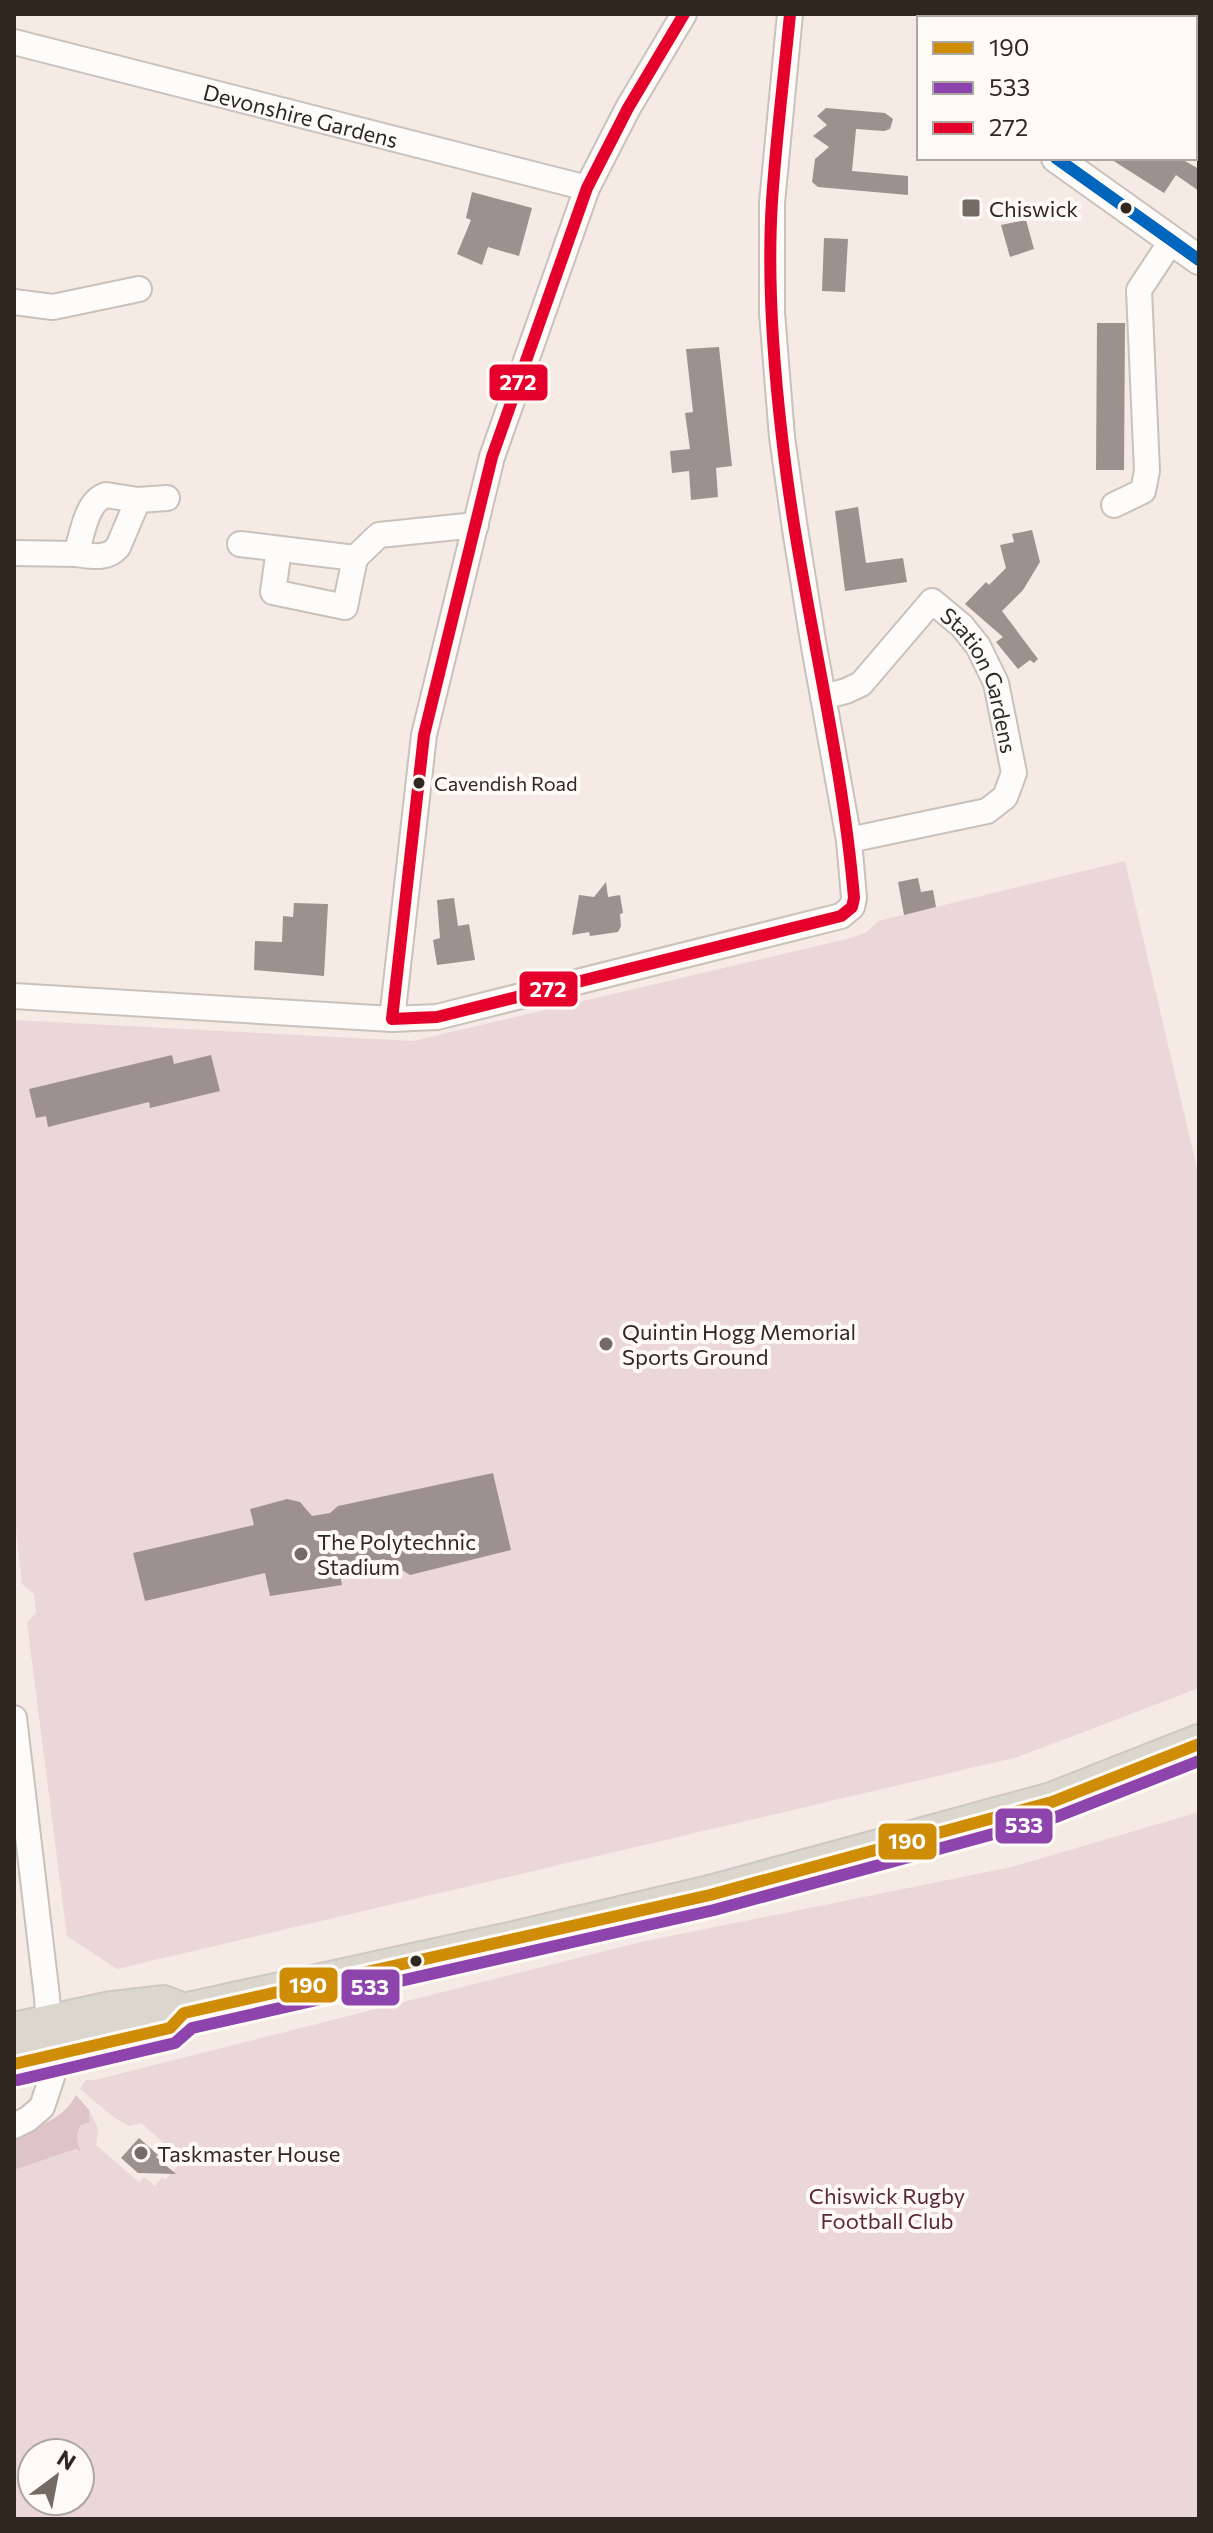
<svg xmlns="http://www.w3.org/2000/svg" width="1213" height="2533" viewBox="0 0 1213 2533" font-family="Commissioner,sans-serif">
<rect width="100%" height="100%" fill="#f5eae4"/>
<!-- green -->
<path fill="#ecd7d8" fill-rule="evenodd" d="M1125,861L1199,1177V1688L1018,1757L117,1969L67,1936L27,1623L36,1613L34,1594L22,1584L14,1512V1020L413,1041L851,938L867,932L878,921Z
M1199,1812V2519H14V2170L77,2149L80,2150C76,2140 76,2134 81,2125L90,2122L89,2110L98,2128L96,2145L139,2182L144,2177L155,2186L162,2177L165,2180L183,2160L141,2123L129,2126L112,2116L80,2089L86,2080H95L645,1941L1012,1867ZM32,2453H80V2501H32Z"/>
<!-- forest -->
<path fill="#dec4c7" d="M76,2095L89,2110L90,2122L81,2125C75,2135 77,2141 81,2152L76,2149L14,2170V2134C39,2126 63,2120 76,2095Z"/>
<!-- building -->
<path fill="#9d918e" d="M826,108L885,113L893,119L890,129L884,131L856,129L852,171L908,176V195L818,187L812,182L815,159L829,147L813,136L827,125L817,116Z
M1109,158H1186L1185,161L1199,169V191L1176,175L1164,193Z
M472,192L532,208L519,256L488,247L482,265L457,254L471,220L466,218Z
M1026,220L1034,249L1010,257L1001,225Z
M824,238L848,239L845,292L822,291Z
M1097,323H1125L1124,470H1096Z
M719,347L732,466L716,468L718,497L691,500L689,471L672,473L670,451L690,449L685,413L693,412L686,349Z
M858,507L866,563L903,558L907,582L845,591L835,511Z
M1032,530L1040,562L1023,590L1002,611L1038,659L1034,663L1030,660L1018,669L996,642L1003,637L965,604L986,582L989,585L1006,568L1000,545L1014,542L1012,534Z
M918,878L921,892L933,890L936,907L904,915L898,882Z
M606,882L608,897L620,895L623,913L620,914L621,926L618,932L590,936L589,932L572,935L579,895L594,897Z
M454,898L458,926L469,924L475,960L437,965L433,940L440,938L437,900Z
M294,903L328,904L324,976L254,970L255,941L282,942L283,916L293,917Z
M172,1055L174,1064L211,1055L220,1091L150,1108L149,1102L48,1127L46,1116L36,1118L29,1089Z
M493,1473L511,1550L410,1575L384,1559L339,1567L342,1585L270,1596L265,1573L145,1601L133,1553L254,1525L250,1509L287,1499L300,1502L312,1516L330,1513L338,1506Z
M139,2138L158,2155L156,2157L176,2174L138,2173L121,2158Z"/>
<g fill="none" stroke-linecap="round" stroke-linejoin="round">
<defs>
<g id="minor">
<path d="M1114,18L1117,14"/>
<path id="s1" d="M14,42L587,188"/>
<path d="M14,302L53,307L139,289"/>
<path d="M106,495L138,500L118,547C107,560 92,556 76,554C82,536 86,501 106,495Z"/>
<path d="M138,500L167,498"/>
<path d="M1114,505L1143,491L1147,471L1139,290L1172,240"/>
<path d="M240,544L355,558L379,535L476,525"/>
<path d="M279,549L273,592L345,607L355,558"/>
<path d="M14,553L76,554"/>
<path id="s2" d="M823,697L846,691L861,684L932,601L962,626L978,646L996,683L1014,773L1005,797L987,811L849,840"/>
<path d="M14,996L392,1019L437,1017L841,916L852,907L854,898L849,840L813,641L795,529L782,437L772,313V203L790,14"/>
<path d="M392,1019L424,735L492,457L587,188L628,108L684,14"/>
<path d="M14,1718L47,1997L52,2077L42,2107L28,2119L14,2126"/>
</g>
<path id="tertiary" d="M979,14L980,18
M1056,158L1199,260"/>
<path id="trunk" d="M14,2032L111,2011L163,2005L184,2013L514,1941L710,1895L1052,1802L1199,1744
M14,2064L170,2028L184,2013"/>
</defs>
<!-- minor casing -->
<use href="#minor" stroke="#cac1bb" stroke-width="28"/>
<!-- tertiary casing -->
<use href="#tertiary" stroke="#cac1bb" stroke-width="32"/>
<!-- trunk casing -->
<use href="#trunk" stroke="#cec8c5" stroke-width="42"/>
<!-- minor -->
<use href="#minor" stroke="#fefcfb" stroke-width="24"/>
<!-- tertiary -->
<use href="#tertiary" stroke="#fefcfb" stroke-width="28"/>
<!-- trunk -->
<use href="#trunk" stroke="#dbd6ce" stroke-width="38"/>
<defs>
<path id="bus-1" d="M14,2064L170,2028L184,2013L710,1895L1052,1802L1199,1744"/>
<path id="bus-2" d="M18,2080L175,2043L192,2028L714,1910L1056,1817L1199,1761"/>
<path id="bus-3" d="M684,14L628,108L587,188L492,457L424,735L392,1019L437,1017L841,916L852,907L854,898C841,743 799,592 782,437C773,360 767,279 772,201C776,139 784,76 790,14"/>
<path id="bus-4" d="M1056,158L1199,260"/>
</defs>
<!-- bus-1 casing -->
<use href="#bus-1" stroke="#fffaf6" stroke-width="18"/>
<!-- bus-2 casing -->
<use href="#bus-2" stroke="#fffaf6" stroke-width="18"/>
<!-- bus-3 casing -->
<use href="#bus-3" stroke="#fffaf6" stroke-width="18"/>
<!-- bus-4 casing -->
<use href="#bus-4" stroke="#fffaf6" stroke-width="18"/>
<!-- bus-1 -->
<use href="#bus-1" stroke="#cf8d07" stroke-width="12"/>
<!-- bus-2 -->
<use href="#bus-2" stroke="#8e44ad" stroke-width="12"/>
<!-- bus-3 -->
<use href="#bus-3" stroke="#e4002b" stroke-width="12"/>
<!-- bus-4 -->
<use href="#bus-4" stroke="#0065bd" stroke-width="12"/>
</g>
<!-- markers -->
<g fill="#756b65" stroke="#fffaf6" stroke-width="3">
<rect x="961" y="198" width="20" height="20" rx="4"/>
<circle cx="606" cy="1344" r="8"/>
<circle cx="301" cy="1554" r="8"/>
<circle cx="141" cy="2153" r="8"/>
</g>
<g fill="#302721" stroke="#fffaf6" stroke-width="3">
<circle cx="1126" cy="208" r="7"/>
<circle cx="419" cy="783" r="7"/>
<circle cx="416" cy="1961" r="7"/>
</g>
<g text-anchor="middle" dominant-baseline="central" stroke-width="8" stroke-linejoin="round" paint-order="stroke">
<!-- bus labels -->
<g font-size="20" fill="#302721" stroke="#fffaf6" text-anchor="start">
<text x="434" y="783">Cavendish Road</text>
</g>
<!-- street labels -->
<g font-size="22" fill="#302721" stroke="#fffaf6">
<text stroke="none"><textPath href="#s1" startOffset="296">Devonshire Gardens</textPath></text>
<text stroke="none"><textPath href="#s2" startOffset="246">Station Gardens</textPath></text>
</g>
<!-- poi labels -->
<g font-size="22" fill="#302721" stroke="#fffaf6" text-anchor="start">
<text x="989" y="208">Chiswick</text>
<text x="622" y="1331">Quintin Hogg Memorial<tspan x="622" dy="25">Sports Ground</tspan></text>
<text x="317" y="1541">The Polytechnic<tspan x="317" dy="25">Stadium</tspan></text>
<text x="157" y="2153">Taskmaster House</text>
</g>
<!-- park labels -->
<g font-size="22" fill="#5a2839" stroke="#fffaf6">
<text x="887" y="2195">Chiswick Rugby<tspan x="887" dy="25">Football Club</tspan></text>
</g>
</g>
<g stroke="#fffaf6" stroke-width="3">
<rect x="488" y="363" width="61" height="39" rx="8" fill="#e4002b"/>
<rect x="518" y="970" width="61" height="38" rx="8" fill="#e4002b"/>
<rect x="994" y="1807" width="60" height="38" rx="8" fill="#8e44ad"/>
<rect x="877" y="1822" width="61" height="39" rx="8" fill="#cf8d07"/>
<rect x="278" y="1966" width="61" height="38" rx="8" fill="#cf8d07"/>
<rect x="340" y="1968" width="61" height="39" rx="8" fill="#8e44ad"/>
</g>
<g font-size="22" text-anchor="middle" font-weight="bold" fill="#fff">
<text x="518" y="390">272</text>
<text x="548" y="997">272</text>
<text x="1024" y="1833">533</text>
<text x="907" y="1849">190</text>
<text x="308" y="1993">190</text>
<text x="370" y="1995">533</text>
</g>
<!-- border -->
<rect width="1213" height="2533" fill="none" stroke="#302721" stroke-width="32"/>
<!-- legend -->
<rect x="917" y="16" width="280" height="144" fill="#fffaf6" stroke="#aca6a1" stroke-width="2"/>
<rect x="933" y="42" width="40" height="12" fill="#cf8d07" stroke="#aca6a1" stroke-width="2"/>
<text x="989" y="56" font-size="24" fill="#302721">190</text>
<rect x="933" y="82" width="40" height="12" fill="#8e44ad" stroke="#aca6a1" stroke-width="2"/>
<text x="989" y="96" font-size="24" fill="#302721">533</text>
<rect x="933" y="122" width="40" height="12" fill="#e4002b" stroke="#aca6a1" stroke-width="2"/>
<text x="989" y="136" font-size="24" fill="#302721">272</text>
<!-- north arrow -->
<g transform="translate(56 2477) rotate(32)"><circle r="38" fill="#fffaf6" stroke="#aca6a1" stroke-width="2"/>
<path d="M0-6L14 30L0 20L-14 30Z" fill="#756b65"/>
<text y="-12" font-size="22" font-weight="bold" text-anchor="middle" fill="#302721">N</text>
</g>
</svg>
